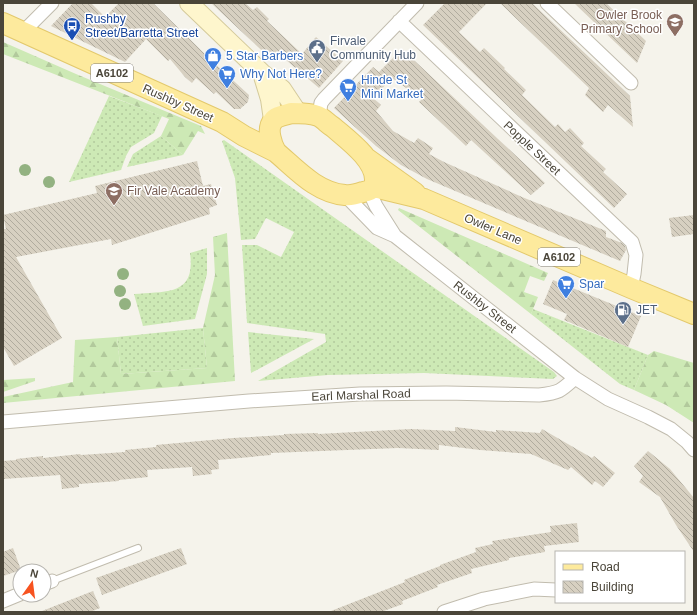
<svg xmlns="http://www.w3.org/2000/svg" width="697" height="615" viewBox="0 0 697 615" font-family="Arial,sans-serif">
<defs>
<pattern id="grass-dots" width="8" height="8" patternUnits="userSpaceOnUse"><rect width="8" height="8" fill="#cde9b5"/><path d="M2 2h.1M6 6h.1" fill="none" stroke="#b2c99c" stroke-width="1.8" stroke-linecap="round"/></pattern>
<pattern id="forest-firs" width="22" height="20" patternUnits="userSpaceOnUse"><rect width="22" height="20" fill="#cde9b5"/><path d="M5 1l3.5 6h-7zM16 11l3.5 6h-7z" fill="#b2c99c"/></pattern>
<pattern id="building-back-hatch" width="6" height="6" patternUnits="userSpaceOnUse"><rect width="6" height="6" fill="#d7d0c1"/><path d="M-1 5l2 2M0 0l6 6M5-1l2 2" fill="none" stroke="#b0ab9e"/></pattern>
</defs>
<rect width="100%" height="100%" fill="#f5f3eb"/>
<!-- grass -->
<path fill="url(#grass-dots)" d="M109,96L162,116L154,133L131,147L126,156L121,170L69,182Z
M161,136L183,155L127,167L133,154Z
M224,140L554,372L557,376L553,379L424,373L328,375L258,381L326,342L325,334L247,323L242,245H257L281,257L294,232L266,218L255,239L241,240L235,178L222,141Z
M207,248V274L195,319L143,326L134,294C166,291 196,296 190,253Z
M533,309L648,355L634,390L620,384L531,314Z
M203,328L207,368L121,374L117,337Z
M248,332L314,339L251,373Z"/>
<!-- forest -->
<path fill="url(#forest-firs)" d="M3,42L76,74L201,126L205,134L198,131L183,155L161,136L169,119L3,54Z
M399,208L548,273L544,281L530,276L524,292L538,297L531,314L398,210Z
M227,233L235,381L3,403V397L73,382L75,340L117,337L121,374L207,368L203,328L215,275L213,237Z
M654,351L694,363V423L666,405L634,390L648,355Z
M35,378V381L3,392V380Z"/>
<!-- building -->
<path fill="url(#building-back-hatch)" d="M73,3H91L105,17L119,3H153L212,61L249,95L248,102L240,109H234L216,92L214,94L196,78L192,83L185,77L170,59L168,61L146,39L125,62L51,26Z
M211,3H245L253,10L257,7L269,19L267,21L302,54L316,37L343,61L319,88L279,54L273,61Z
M445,3H487L459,32L480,52L484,48L505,68L504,69L526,90L522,95L555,127L558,124L565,132L570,128L584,143L581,146L606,169L603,172L627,194L614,208L423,25Z
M500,3H532L630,96L633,127L608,105L603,112L585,95L589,88Z
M574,3H606L646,41L637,63Z
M402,49L545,183L531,195L471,140L466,146L419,102L422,99L392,78L373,98L381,105L376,111L393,131L414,143L418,138L433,148L429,154L444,162L522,197L606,231V237L622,243L625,246L626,250L620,261L427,179L401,165L376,146L334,108L373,67L379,72Z
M197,161L203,186L211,184L217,205L209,208L210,214L112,245L111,239L16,257L62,338L14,366L3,347V229H6L3,215L97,193L95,186Z
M694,215V234L672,237L669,218Z
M553,280L641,316L628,347L564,320L567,314L543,304Z
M455,427L496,432V430L540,433L542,429L592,458L594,456L615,473L603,487L595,481L592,485L571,467L568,470L531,454L480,450L439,445V450L398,448L271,453V455L218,460L219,469L211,470L212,474L193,476L192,467L147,470L148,477L119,480V481L79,484V487L62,489L60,475L3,479V461L16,460V459L43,456V458L80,454L81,455L125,452V450L156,447V445L233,438L284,435V434L318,433V434L411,429L455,431Z
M648,451L670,469L694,498V552L676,525L660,497L639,482L643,476L634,466Z
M577,523L579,542L544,546L545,552L509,558V560L471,569L472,573L437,585L438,587L402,601L403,604L381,612H331V611L405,582L404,580L440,566V565L476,552L475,548L493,544L492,541L551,532L550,526Z
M13,548L21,570L3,576V552Z
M181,548L187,564L102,595L96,578Z
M93,591L100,608L90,612H42V611Z"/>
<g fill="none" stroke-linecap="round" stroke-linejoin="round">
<defs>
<path id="lane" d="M52,581L138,548"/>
<path id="street" d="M547,3L631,83
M399,21L632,242L636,255L634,274L631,288
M23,32L52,3
M319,116L321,103L324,99L417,3
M369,191L376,206L395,236
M346,196L377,228L395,236L575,378L608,399L648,417L671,429L687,442L694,450
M3,422L249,401L360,394L446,393L539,395C559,393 561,391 575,378
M44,584L52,581
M3,601L20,594
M444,612L484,599L534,589L556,590"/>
<path id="secondary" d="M189,3L262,73L282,89L298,113
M262,73L270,99L273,120"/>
<path id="primary" d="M3,23L222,122L244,136L276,152
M291,113C300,113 310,113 318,116C323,118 328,124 333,127C348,140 376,160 375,181C375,189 369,191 363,192C357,194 351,196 345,195C317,193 296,169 276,152C272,145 266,129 273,121C276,116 286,115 291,113Z
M366,158L415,193
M374,187L424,199L631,288L694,314"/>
</defs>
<!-- lane casing -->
<use href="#lane" stroke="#c1bcae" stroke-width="8"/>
<!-- street casing -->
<use href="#street" stroke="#c1bcae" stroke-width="15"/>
<!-- secondary casing -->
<use href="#secondary" stroke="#d4ca9b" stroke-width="20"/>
<!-- primary casing -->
<use href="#primary" stroke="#e3c96c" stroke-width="22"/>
<!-- lane -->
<use href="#lane" stroke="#fff" stroke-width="6"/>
<!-- street -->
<use href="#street" stroke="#fff" stroke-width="13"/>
<!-- secondary -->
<use href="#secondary" stroke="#fef6cd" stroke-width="18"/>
<!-- primary -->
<use href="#primary" stroke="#fdea9d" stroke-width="20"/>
</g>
<!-- trees -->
<g fill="#93b281">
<circle cx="25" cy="170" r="6"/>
<circle cx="49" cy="182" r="6"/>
<circle cx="123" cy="274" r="6"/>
<circle cx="120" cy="291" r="6"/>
<circle cx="125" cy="304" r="6"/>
</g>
<!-- icons -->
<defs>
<symbol id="school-pin" viewBox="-11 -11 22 30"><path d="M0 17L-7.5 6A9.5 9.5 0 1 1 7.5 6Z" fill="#8d6e63" stroke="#fff"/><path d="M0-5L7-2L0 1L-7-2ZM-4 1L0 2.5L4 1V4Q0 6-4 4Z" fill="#fff"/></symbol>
<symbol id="bus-pin" viewBox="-11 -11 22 30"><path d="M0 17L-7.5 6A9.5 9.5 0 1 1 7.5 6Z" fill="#1a4fb4" stroke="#fff"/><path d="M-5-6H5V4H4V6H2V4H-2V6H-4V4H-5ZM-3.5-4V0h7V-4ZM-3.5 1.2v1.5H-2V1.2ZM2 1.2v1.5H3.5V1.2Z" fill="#fff"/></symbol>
<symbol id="civic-pin" viewBox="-11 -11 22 30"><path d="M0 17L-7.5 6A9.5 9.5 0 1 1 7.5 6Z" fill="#5c6f8a" stroke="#fff"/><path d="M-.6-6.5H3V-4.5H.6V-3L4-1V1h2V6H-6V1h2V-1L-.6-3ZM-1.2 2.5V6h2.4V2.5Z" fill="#fff"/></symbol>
<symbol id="shop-pin" viewBox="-11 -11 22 30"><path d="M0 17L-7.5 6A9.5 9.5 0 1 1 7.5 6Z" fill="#3f7fe0" stroke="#fff"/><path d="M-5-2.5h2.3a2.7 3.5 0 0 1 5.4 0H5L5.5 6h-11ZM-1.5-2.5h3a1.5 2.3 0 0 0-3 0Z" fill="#fff"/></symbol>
<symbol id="supermarket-pin" viewBox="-11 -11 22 30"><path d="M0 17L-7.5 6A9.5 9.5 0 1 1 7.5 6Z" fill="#3f7fe0" stroke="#fff"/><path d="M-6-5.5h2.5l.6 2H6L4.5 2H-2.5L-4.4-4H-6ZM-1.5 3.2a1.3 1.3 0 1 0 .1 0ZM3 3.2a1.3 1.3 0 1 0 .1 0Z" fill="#fff"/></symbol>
<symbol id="fuel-pin" viewBox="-11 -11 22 30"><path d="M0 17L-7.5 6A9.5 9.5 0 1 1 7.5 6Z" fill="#5c6f8a" stroke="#fff"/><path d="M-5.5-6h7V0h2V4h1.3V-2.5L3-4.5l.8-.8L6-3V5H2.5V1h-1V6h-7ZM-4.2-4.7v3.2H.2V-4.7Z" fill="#fff"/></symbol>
</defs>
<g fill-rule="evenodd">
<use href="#school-pin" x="665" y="12" width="20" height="27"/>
<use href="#bus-pin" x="62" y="16" width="20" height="27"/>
<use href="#civic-pin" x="307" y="38" width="20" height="27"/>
<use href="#shop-pin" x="203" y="46" width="20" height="27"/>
<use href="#supermarket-pin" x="217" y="64" width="20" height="27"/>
<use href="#supermarket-pin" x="338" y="77" width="20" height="27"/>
<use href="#school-pin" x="104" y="181" width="20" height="27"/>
<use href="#supermarket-pin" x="556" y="274" width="20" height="27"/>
<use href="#fuel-pin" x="613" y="300" width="20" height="27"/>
</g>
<g text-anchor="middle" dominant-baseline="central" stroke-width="3" stroke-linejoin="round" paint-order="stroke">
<!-- shield labels -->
<g fill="#fff" stroke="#807d74" stroke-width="1">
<rect x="91" y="64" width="42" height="18" rx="3"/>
<rect x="538" y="248" width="42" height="18" rx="3"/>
</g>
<g font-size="11" font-weight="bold" fill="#4a4539">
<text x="112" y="73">A6102</text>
<text x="559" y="257">A6102</text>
</g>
<!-- education labels -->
<g font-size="12" fill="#785e54" stroke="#fff" text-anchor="end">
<text x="662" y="15">Owler Brook<tspan x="662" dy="14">Primary School</tspan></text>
<text x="127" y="191" text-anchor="start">Fir Vale Academy</text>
</g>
<!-- transit labels -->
<g font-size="12" fill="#164399" stroke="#fff" text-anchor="start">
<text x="85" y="19">Rushby<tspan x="85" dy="14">Street/Barretta Street</tspan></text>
</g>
<!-- service labels -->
<g font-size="12" fill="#4e5e75" stroke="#fff" text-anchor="start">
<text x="330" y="41">Firvale<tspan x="330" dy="14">Community Hub</tspan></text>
<text x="636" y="310">JET</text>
</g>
<!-- shop labels -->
<g font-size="12" fill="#366cbe" stroke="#fff" text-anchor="start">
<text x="226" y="56">5 Star Barbers</text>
<text x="240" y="74">Why Not Here?</text>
<text x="361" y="80">Hinde St<tspan x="361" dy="14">Mini Market</tspan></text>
<text x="579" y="284">Spar</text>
</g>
<!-- street labels -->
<g font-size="12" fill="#4a4539" stroke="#fff">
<text transform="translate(178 103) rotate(24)">Rushby Street</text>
<text transform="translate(532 148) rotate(43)">Popple Street</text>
<text transform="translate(493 229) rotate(23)">Owler Lane</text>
<text transform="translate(485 307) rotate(38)">Rushby Street</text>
<text transform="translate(361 395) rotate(-2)">Earl Marshal Road</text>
</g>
</g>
<!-- border -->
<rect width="697" height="615" fill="none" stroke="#4a4539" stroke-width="8"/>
<!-- legend -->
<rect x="555" y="551" width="130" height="52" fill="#ffffff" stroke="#b7b5b0"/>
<rect x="563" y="564" width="20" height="6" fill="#fdea9d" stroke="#b7b5b0"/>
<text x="591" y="571" font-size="12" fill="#4a4539">Road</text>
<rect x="563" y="581" width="20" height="12" fill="url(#building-back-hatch)" stroke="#b7b5b0"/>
<text x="591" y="591" font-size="12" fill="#4a4539">Building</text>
<!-- north arrow -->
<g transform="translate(32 583) rotate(14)"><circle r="19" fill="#ffffff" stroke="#b7b5b0"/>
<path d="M0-3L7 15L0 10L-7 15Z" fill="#f75320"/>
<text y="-6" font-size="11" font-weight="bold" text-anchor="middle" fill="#4a4539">N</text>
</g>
</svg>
